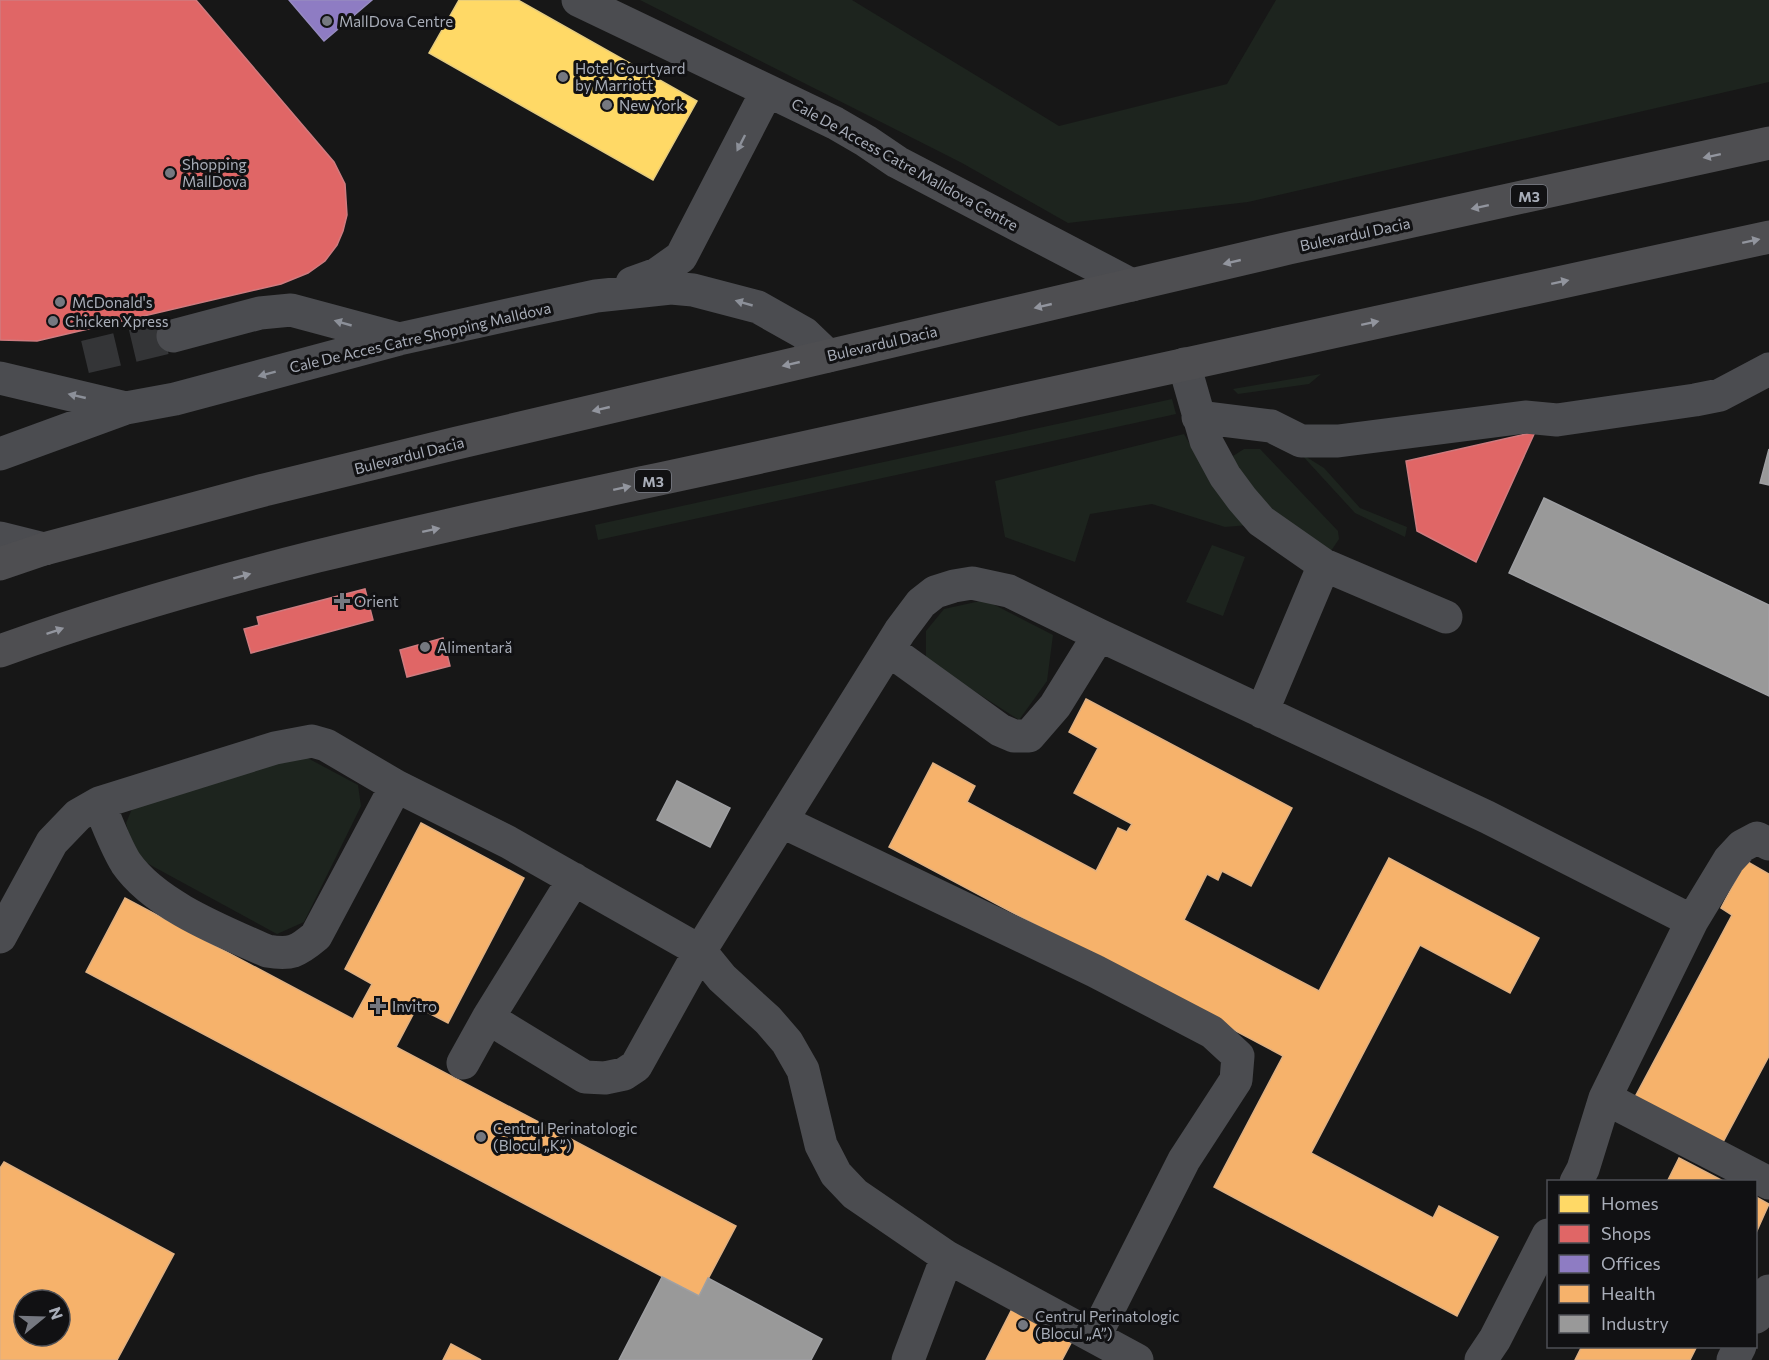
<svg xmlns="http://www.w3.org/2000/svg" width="1769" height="1360" viewBox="0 0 1769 1360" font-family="Commissioner,sans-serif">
<rect width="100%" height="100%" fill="#171717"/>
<!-- green -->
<path fill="#1d241e" d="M640,0H852L1059,126L1227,84L1276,0H1769V82L1248,202L1068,223L962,163Z
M1321,374L1309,384L1238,394L1233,389Z
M1172,399L1176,414L598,540L595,525Z
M1184,434L1202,465L1249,525L1225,527L1152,504L1090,514L1075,562L1005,537L995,481Z
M1244,449H1260L1338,531L1339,539L1331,551C1322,546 1311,542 1302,536C1281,519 1240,483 1233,456Z
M1300,453L1324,468L1360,508L1407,527L1405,537L1355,513Z
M1212,545L1245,557L1223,616L1186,602Z
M985,600L1053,635L1047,681L1019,720L926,660V631L944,609Z
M300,754L358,785L361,806L304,922L277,934L143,861L132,848L126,823L134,804Z"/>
<!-- homes -->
<path fill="#ffd966" stroke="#e5cc7f" stroke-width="1.5" d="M459,0H518L697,101L653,180L429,53Z"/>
<!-- shops -->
<path fill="#e06666" stroke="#cf7b7f" stroke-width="1.5" d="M0,0H196L334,162L345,184L347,215L343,231L337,245L325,261L308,273L281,284L37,341L0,340Z
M1535,432L1476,562L1417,531L1406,461Z
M365,589L373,620L251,653L244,629L259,625L257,617Z
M443,638L450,666L407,677L400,650Z"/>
<!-- offices -->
<path fill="#8e7cc3" stroke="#968bc0" stroke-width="1.5" d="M289,0H372L324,41Z"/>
<!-- health -->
<path fill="#f6b26b" stroke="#dfb082" stroke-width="1.5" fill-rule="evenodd" d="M1086,699L1292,808L1251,886L1222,871L1218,880L1207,874L1184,920L1319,991L1389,858L1539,938L1510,993L1420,945L1311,1153L1433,1218L1439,1206L1498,1237L1457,1316L1214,1187L1283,1056L889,847L933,763L975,786L967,802L1096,871L1118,828L1127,832L1132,824L1074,793L1098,748L1069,732Z
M421,823L524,878L448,1023L417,1007L396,1047L736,1226L699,1296L86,972L125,898L353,1019L372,984L345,969Z
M1746,861L1769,874V1056L1722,1144L1635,1097L1732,915L1721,908Z
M1679,1158L1725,1182H1667Z
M4,1162L174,1254L117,1360H0V1168ZM24,1300H60V1336H24Z
M1756,1197L1769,1204L1756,1233Z
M1012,1309L1072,1341L1062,1360H986Z
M451,1344L481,1360H443Z
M1582,1346H1697L1690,1360H1575Z"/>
<!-- industry -->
<path fill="#999" stroke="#9e9fa2" stroke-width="1.5" d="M1769,449V485L1760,483Z
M1544,498L1769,605V696L1509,573Z
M677,781L730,808L710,847L657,820Z
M662,1277L699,1296L708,1278L822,1339L811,1360H619Z"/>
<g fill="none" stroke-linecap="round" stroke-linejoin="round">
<!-- minor-tunnel -->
<path stroke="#343537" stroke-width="33" stroke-dasharray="33 16" stroke-linecap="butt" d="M85,357L173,336"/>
<!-- minor -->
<path stroke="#4b4c50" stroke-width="33" d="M578,0L835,123L866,141L897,162L1132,285
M632,283L657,274L681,257L767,91
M173,336L260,313L291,310L399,339
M1184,364L1206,441L1225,476L1242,499L1261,521L1324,565L1446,617
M0,378L126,408L175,399L399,339L512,314L596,296L671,288L693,290L758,307L804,333L828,356
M1198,417L1271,426L1301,441H1338L1525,417L1557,420L1695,400L1720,395L1769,369
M0,454L126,408
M0,538L44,549
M889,650L1000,730L1014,736H1029L1055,706L1099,635
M1262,712L1324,565
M396,786L316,936C297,952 291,955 267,951C222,931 155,905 126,863C115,845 107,823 99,803L275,748L312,741L326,745L396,786L508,842L700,951L722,978L768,1020L787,1042L803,1070L821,1145L836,1174L855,1194L947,1257L1137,1360
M781,821L1095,971L1212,1032L1238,1056L1236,1080L1184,1160L1095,1336
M1692,921L1729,860L1742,846L1757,838L1769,844
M0,937L52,842L78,815L99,803
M488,1018L585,1077L605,1078L624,1074L636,1066L700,951L900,631L921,603L935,592L954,586L972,583L1009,591L1099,635L1487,817L1692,921L1605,1098L1583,1169L1576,1182
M463,1063L488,1018L574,879
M1605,1098L1769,1183
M1756,1317L1769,1291
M908,1360L947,1257
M1481,1360L1495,1339L1548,1235
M1733,1360L1740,1346"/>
<!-- highway -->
<path stroke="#4e4e51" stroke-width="33" d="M0,564L44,549L264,490L457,443L1289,248L1769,143
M0,651C246,562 506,513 761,457C1097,384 1433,309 1769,237"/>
</g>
<!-- one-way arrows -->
<defs><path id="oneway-solid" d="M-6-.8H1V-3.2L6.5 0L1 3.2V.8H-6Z" transform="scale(1.5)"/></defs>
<g fill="#8c9099">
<use href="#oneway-solid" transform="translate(741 143) rotate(117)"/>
<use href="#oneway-solid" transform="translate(744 303) rotate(-164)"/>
<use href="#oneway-solid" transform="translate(343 323) rotate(-164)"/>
<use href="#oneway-solid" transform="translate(267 374) rotate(165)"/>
<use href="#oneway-solid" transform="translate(77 396) rotate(-167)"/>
</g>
<g fill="#92959e">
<use href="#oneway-solid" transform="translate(1712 156) rotate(168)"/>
<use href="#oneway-solid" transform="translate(1480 207) rotate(168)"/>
<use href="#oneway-solid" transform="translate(1751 241) rotate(-12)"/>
<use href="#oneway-solid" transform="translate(1232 262) rotate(167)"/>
<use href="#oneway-solid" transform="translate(1560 282) rotate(-12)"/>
<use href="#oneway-solid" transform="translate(1043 306) rotate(167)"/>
<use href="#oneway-solid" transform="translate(1370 323) rotate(-12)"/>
<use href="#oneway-solid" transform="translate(791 364) rotate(167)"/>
<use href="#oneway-solid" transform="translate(601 409) rotate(167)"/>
<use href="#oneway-solid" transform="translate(622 488) rotate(-12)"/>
<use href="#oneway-solid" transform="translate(431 530) rotate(-12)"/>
<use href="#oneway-solid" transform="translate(242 576) rotate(-15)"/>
<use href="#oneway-solid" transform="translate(55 631) rotate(-19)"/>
</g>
<!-- markers -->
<g fill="#757880" stroke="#111113" stroke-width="2">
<circle cx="327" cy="21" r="6"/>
<circle cx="563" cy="77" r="6"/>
<circle cx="607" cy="105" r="6"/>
<circle cx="170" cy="173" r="6"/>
<circle cx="60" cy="302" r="6"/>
<circle cx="53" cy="321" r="6"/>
<path d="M339 592h6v6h6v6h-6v6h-6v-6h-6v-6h6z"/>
<circle cx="425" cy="647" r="6"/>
<path d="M375 997h6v6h6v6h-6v6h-6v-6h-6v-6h6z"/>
<circle cx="481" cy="1137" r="6"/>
<circle cx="1023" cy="1325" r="6"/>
</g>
<g text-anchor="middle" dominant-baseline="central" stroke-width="6" stroke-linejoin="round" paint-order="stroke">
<!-- shield labels -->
<g fill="#111113" stroke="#7b7e86" stroke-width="1.5">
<rect x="1511" y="185" width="36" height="22" rx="4.5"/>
<rect x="635" y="470" width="36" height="22" rx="4.5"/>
</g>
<g font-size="14" font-weight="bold" fill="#a8adb8">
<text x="1529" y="196">M3</text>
<text x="653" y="481">M3</text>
</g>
<!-- poi labels -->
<g font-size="15" fill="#a8adb8" stroke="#111113" text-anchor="start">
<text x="339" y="21">MallDova Centre</text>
<text x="575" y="68">Hotel Courtyard<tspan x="575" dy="17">by Marriott</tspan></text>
<text x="619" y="105">New York</text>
<text x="182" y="164">Shopping<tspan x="182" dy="17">MallDova</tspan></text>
<text x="72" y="302">McDonald's</text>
<text x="65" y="321">Chicken Xpress</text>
<text x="354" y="601">Orient</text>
<text x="437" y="647">Alimentară</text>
<text x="392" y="1006">Invitro</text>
<text x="493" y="1128">Centrul Perinatologic<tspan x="493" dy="17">(Blocul „K”)</tspan></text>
<text x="1035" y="1316">Centrul Perinatologic<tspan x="1035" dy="17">(Blocul „A”)</tspan></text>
</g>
<!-- street labels -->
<g font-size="15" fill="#a8adb8" stroke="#111113">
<text transform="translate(905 164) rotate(29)">Cale De Access Catre Malldova Centre</text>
<text transform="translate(1355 234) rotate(-12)">Bulevardul Dacia</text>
<text transform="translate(420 337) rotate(-13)">Cale De Acces Catre Shopping Malldova</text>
<text transform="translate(882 343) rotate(-13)">Bulevardul Dacia</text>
<text transform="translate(409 455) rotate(-14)">Bulevardul Dacia</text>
</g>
</g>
<!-- legend -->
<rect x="1547" y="1180" width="210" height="168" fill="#111113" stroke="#4d4f55" stroke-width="1.5"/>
<rect x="1559" y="1195" width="30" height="18" fill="#ffd966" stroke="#4d4f55" stroke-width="1.5"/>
<text x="1601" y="1210" font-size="18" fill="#a8adb8">Homes</text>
<rect x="1559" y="1225" width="30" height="18" fill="#e06666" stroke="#4d4f55" stroke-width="1.5"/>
<text x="1601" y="1240" font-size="18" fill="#a8adb8">Shops</text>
<rect x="1559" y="1255" width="30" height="18" fill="#8e7cc3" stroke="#4d4f55" stroke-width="1.5"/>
<text x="1601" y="1270" font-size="18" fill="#a8adb8">Offices</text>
<rect x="1559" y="1285" width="30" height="18" fill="#f6b26b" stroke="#4d4f55" stroke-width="1.5"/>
<text x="1601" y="1300" font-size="18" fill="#a8adb8">Health</text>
<rect x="1559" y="1315" width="30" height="18" fill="#999999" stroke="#4d4f55" stroke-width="1.5"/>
<text x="1601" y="1330" font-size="18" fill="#a8adb8">Industry</text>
<!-- north arrow -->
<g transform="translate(42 1318) rotate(71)"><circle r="28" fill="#111113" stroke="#4d4f55" stroke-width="1.5"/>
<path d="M0-4.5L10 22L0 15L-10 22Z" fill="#757880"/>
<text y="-9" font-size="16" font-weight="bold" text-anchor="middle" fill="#a8adb8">N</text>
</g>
</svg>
